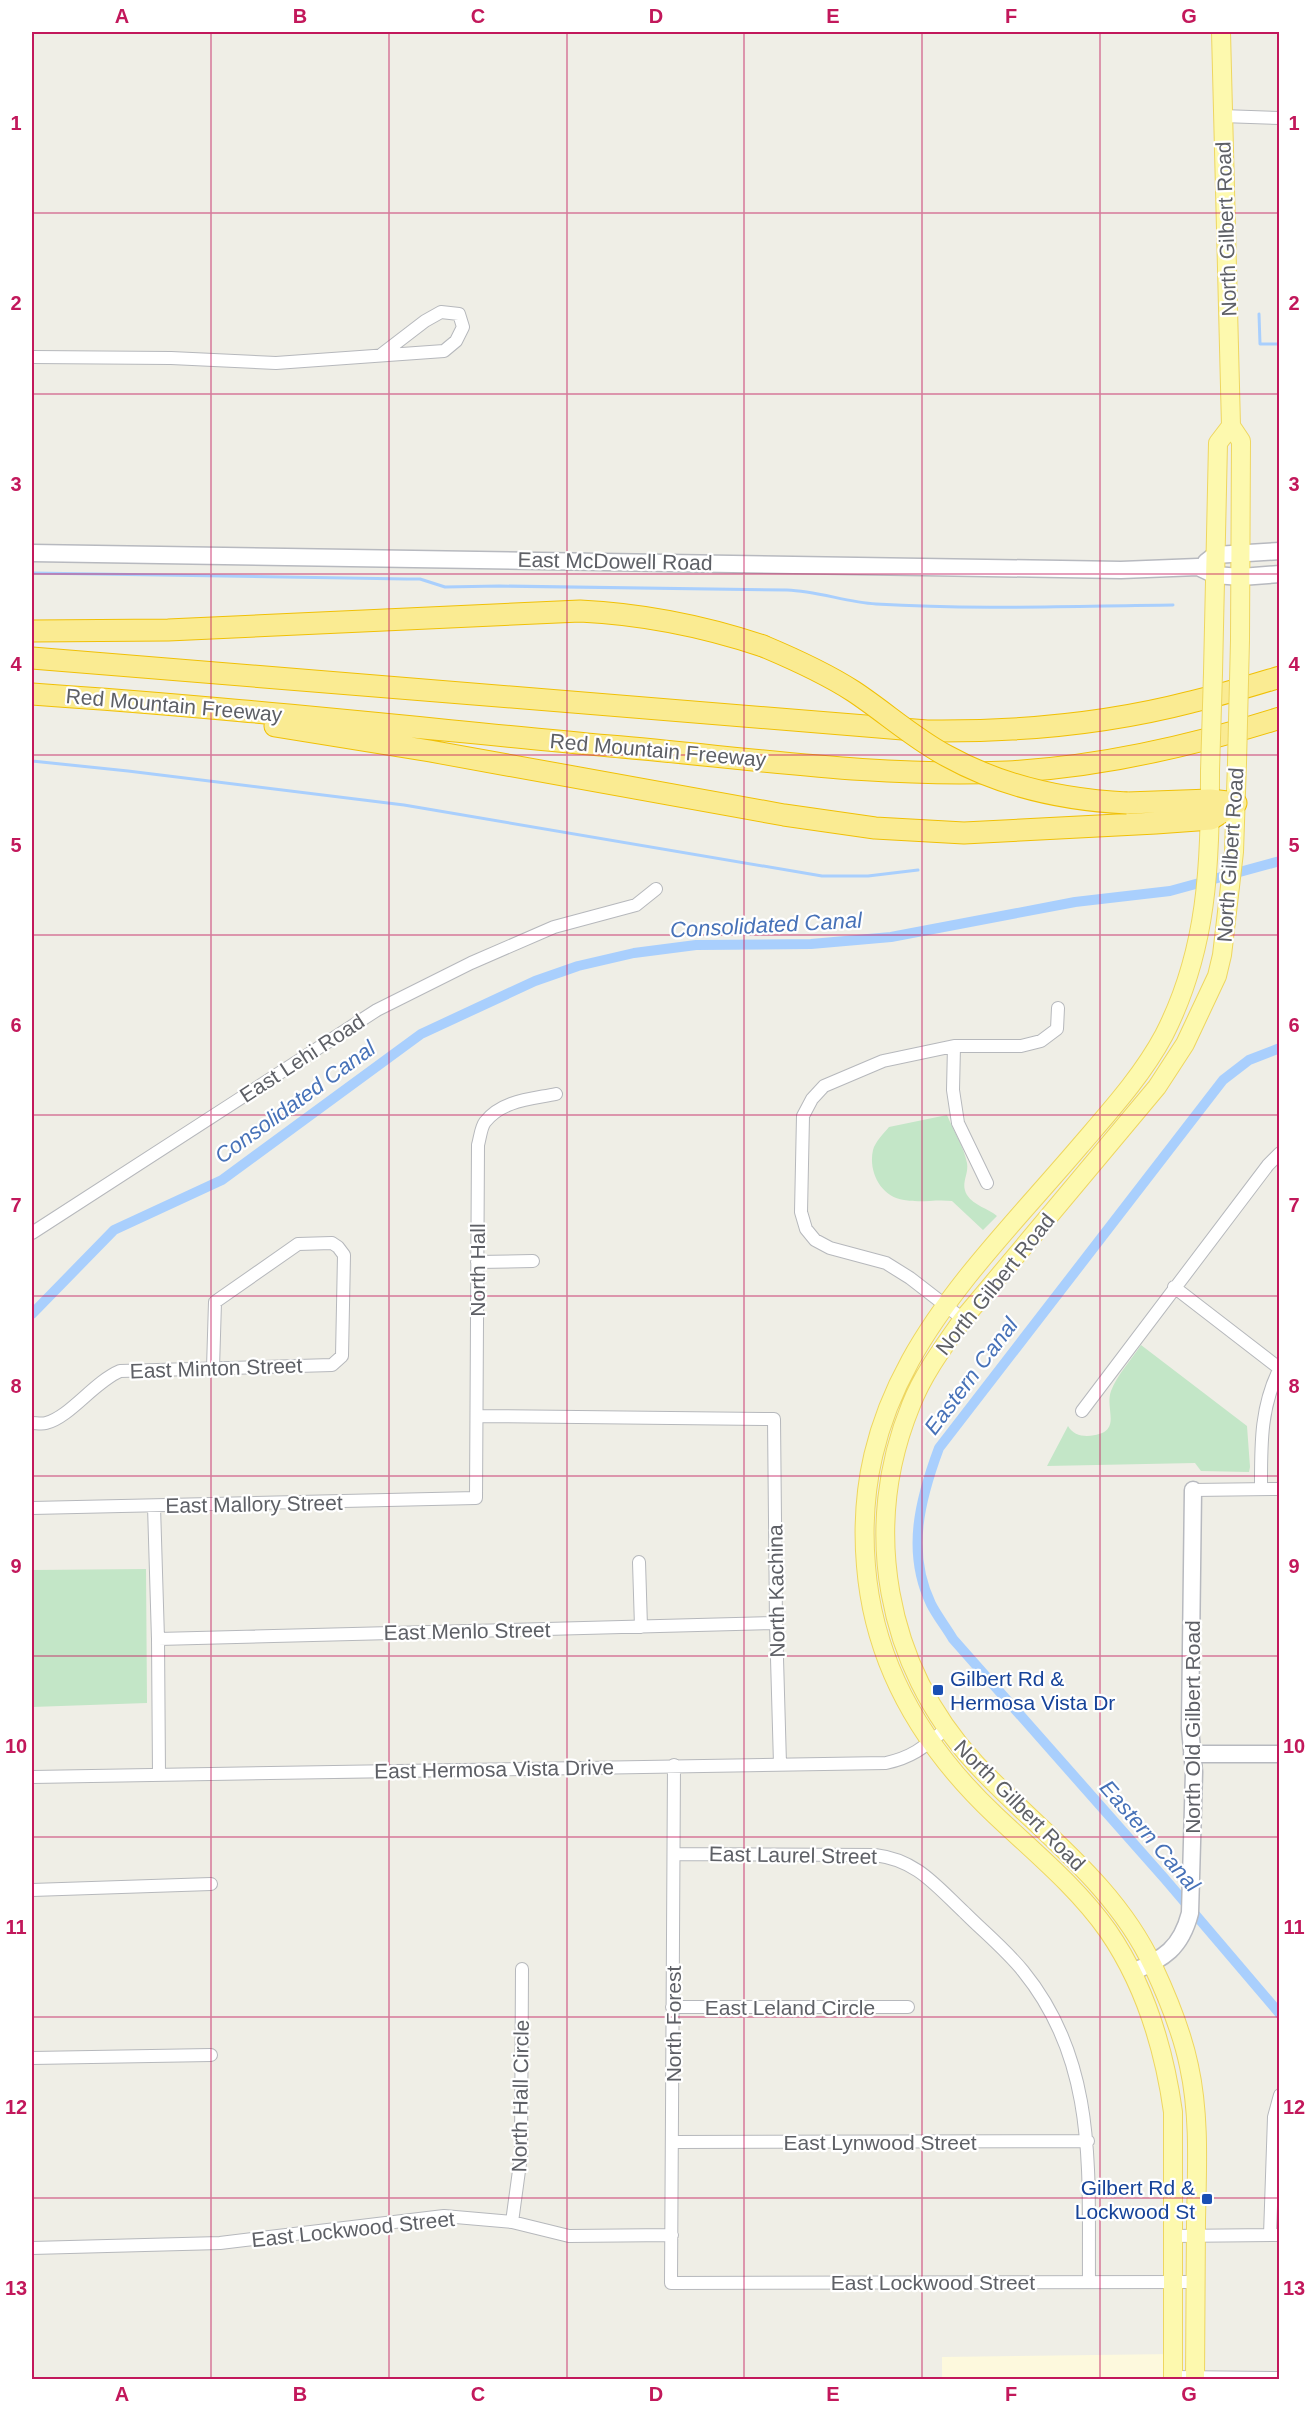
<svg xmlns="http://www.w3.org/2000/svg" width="1311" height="2411" viewBox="0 0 1311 2411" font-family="Arial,sans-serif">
<rect width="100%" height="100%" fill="#efeee6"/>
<!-- commercial -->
<path fill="#fdf9dd" d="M1173,2354V2379L942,2380V2357Z"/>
<!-- green -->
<path fill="#c3e6c7" d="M947,1115C953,1130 964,1147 967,1163C969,1175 960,1183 967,1195C974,1206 988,1208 997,1216L983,1230L952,1201C936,1199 920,1203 904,1200C881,1197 868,1172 873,1150C875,1142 884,1133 889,1127Z
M1141,1345L1247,1426L1250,1467L1249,1472L1201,1471L1195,1463L1047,1466L1068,1426C1072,1433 1079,1436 1087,1436C1125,1434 1104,1410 1111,1391C1117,1375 1132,1359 1141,1345Z
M146,1569L147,1703L32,1707V1570Z"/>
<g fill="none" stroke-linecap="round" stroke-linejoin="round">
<!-- stream -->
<path stroke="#a9cffd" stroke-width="3" d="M1259,314L1260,344H1280
M32,573L407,579H420L445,587L499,586L787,590C817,591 846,602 876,604C975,610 1074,606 1173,605
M32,761L128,771L404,805L822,876H868L918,870"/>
<!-- canal -->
<path stroke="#a9cffd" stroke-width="10" d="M1280,1048L1249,1060L1223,1080L939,1448C920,1499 906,1552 931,1604C937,1616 946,1627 953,1639L1165,1879L1280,2014
M32,1314L114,1230L222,1180L421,1034L535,981L578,966L634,953L696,945L811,944L891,937L1075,902L1170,891L1280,861"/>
<defs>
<path id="street" d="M1222,116L1280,118
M32,357L171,358L276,363L444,351L456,341L463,327L459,314L441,312L425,321L382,354
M954,1046L953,1090L958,1123L987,1183
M32,1233L377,1010L471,963L554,927L636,905L656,889
M477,1262L533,1261
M1174,1287L1279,1368
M963,1319L910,1278L886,1263L830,1248L815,1240L806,1229L801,1212L803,1116L812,1099L824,1086L883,1061L954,1046H1021L1041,1041L1057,1029L1058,1008
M1082,1411L1268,1165L1280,1153
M477,1416L774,1419L776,1623L780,1764
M32,1423C36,1423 42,1424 46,1423C70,1417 94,1382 120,1371L332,1365L342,1356L344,1255L338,1247L332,1243L298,1244L215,1302L213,1368
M1261,1489C1261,1446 1260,1407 1280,1368
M1193,1490L1280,1489
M154,1506L158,1639L159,1775
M32,1508L476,1498L478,1145C480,1138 481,1127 485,1122C502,1100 532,1099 556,1094
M639,1562L641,1627
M158,1639L776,1623
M674,1765L671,2283L1196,2282
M32,1777L886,1763C913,1757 924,1747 946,1729
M674,1854L875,1855C917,1860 936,1886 965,1913C984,1932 1006,1950 1023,1971C1098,2063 1088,2171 1089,2281
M32,1890L211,1884
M672,2007H908
M32,2058L211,2055
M673,2142L1088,2141
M512,2222L521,2156L522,1969
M1270,2235L1274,2117L1280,2095
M1174,2236L1280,2235
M32,2248L220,2243L444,2216L512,2222L569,2236L672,2235
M1173,2377L1280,2378"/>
<path id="secondary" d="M32,553L1121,570L1198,567L1215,575L1241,577L1280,574
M1206,562L1215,555L1280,551
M1192,1754H1280
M1132,1972C1164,1959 1181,1948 1190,1913L1194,1772L1190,1728L1193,1490"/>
<path id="primary" d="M1221,32L1231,426L1241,441L1240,640
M1213,673L1218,443L1231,426
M1173,2380V2112C1164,2048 1145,1985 1108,1931C1077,1887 1034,1852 995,1815C923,1747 874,1666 866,1566C850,1380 970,1275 1080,1146C1110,1111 1142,1076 1164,1035C1208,949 1210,865 1210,771
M1195,2380C1195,2326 1196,2273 1196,2220C1197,2169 1200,2116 1189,2066C1182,2032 1168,1998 1153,1966C1114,1882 1036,1829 975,1763C885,1665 861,1527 911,1405C923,1374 944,1346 963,1319L1157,1087L1185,1044L1217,976L1222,955L1234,852L1237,763"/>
<path id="highway" d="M32,631L168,630L580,611C643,614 703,626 763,646
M32,658L927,731C1015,732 1106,724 1191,702C1221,695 1250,686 1280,677
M32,694C225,707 417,728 610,746C742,757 875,778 1007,772C1099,767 1192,746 1280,718
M275,726L430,751L784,815L875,828L964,833L1156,823L1211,819L1236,803
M1127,803L1210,800L1236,803"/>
</defs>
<!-- street casing -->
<use href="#street" stroke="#b6b8bc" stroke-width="14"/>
<!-- secondary casing -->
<use href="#secondary" stroke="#b7b9bf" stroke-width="19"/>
<!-- primary casing -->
<use href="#primary" stroke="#eed660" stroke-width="20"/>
<!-- highway casing -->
<use href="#highway" stroke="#f0c006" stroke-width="23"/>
<!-- street -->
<use href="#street" stroke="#fff" stroke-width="12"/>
<!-- secondary -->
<use href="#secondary" stroke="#fff" stroke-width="16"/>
<!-- primary -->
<use href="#primary" stroke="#fdf9ae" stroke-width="18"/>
<!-- highway -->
<use href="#highway" stroke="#faeb92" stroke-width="21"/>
<defs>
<path id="primary-bridge" d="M1237,763L1240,640
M1210,771L1213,673"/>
<path id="highway-bridge" d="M763,646C794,659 825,673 853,691C885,712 913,738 947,756C1003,787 1063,800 1127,803"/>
</defs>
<!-- primary-bridge casing -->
<use href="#primary-bridge" stroke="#eed660" stroke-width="20" stroke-linecap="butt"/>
<!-- highway-bridge casing -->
<use href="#highway-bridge" stroke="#f0c006" stroke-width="23" stroke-linecap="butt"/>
<!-- primary-bridge -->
<use href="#primary-bridge" stroke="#fdf9ae" stroke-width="18"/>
<!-- highway-bridge -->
<use href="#highway-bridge" stroke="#faeb92" stroke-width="21"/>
</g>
<!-- grid -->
<path fill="none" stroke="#c2185b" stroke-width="1.5" stroke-opacity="0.55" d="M211,32V2380M389,32V2380M567,32V2380M744,32V2380M922,32V2380M1100,32V2380M32,213H1280M32,394H1280M32,574H1280M32,755H1280M32,935H1280M32,1115H1280M32,1296H1280M32,1476H1280M32,1656H1280M32,1837H1280M32,2017H1280M32,2198H1280"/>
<!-- markers -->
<g fill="#1a4fb4" stroke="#fff" stroke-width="2">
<rect x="932" y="1684" width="12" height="12" rx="3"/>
<rect x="1201" y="2193" width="12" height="12" rx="3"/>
</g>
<g text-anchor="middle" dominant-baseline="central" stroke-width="4.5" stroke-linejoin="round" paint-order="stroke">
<!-- street labels -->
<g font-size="21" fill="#5e6066" stroke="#fff">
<text transform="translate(1226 229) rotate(-92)">North Gilbert Road</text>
<text transform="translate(615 561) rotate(1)">East McDowell Road</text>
<text transform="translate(174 705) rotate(5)">Red Mountain Freeway</text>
<text transform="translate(658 750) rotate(5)">Red Mountain Freeway</text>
<text transform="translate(1230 855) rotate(-86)">North Gilbert Road</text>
<text transform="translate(302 1058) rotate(-33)">East Lehi Road</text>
<text transform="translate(477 1270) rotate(-90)">North Hall</text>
<text transform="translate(995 1284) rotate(-51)">North Gilbert Road</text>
<text transform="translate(216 1368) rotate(-2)">East Minton Street</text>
<text transform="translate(254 1504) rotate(-1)">East Mallory Street</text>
<text transform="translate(776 1591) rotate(-91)">North Kachina</text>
<text transform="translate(467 1631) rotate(-1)">East Menlo Street</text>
<text transform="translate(1192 1727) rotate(-90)">North Old Gilbert Road</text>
<text transform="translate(494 1769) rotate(-1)">East Hermosa Vista Drive</text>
<text transform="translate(1020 1805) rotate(45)">North Gilbert Road</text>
<text transform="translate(793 1855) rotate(1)">East Laurel Street</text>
<text x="790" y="2007">East Leland Circle</text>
<text transform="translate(673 2024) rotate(-90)">North Forest</text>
<text transform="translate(520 2096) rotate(-89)">North Hall Circle</text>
<text x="880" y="2142">East Lynwood Street</text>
<text transform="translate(353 2229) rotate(-6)">East Lockwood Street</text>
<text x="933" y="2282">East Lockwood Street</text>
</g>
<!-- transit labels -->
<g font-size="21" fill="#164399" stroke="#fff" text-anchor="start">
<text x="950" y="1678">Gilbert Rd &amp;<tspan x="950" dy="24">Hermosa Vista Dr</tspan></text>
<text x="1195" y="2187" text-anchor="end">Gilbert Rd &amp;<tspan x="1195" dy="24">Lockwood St</tspan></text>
</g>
<!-- water labels -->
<g font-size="22" font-style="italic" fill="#4772b8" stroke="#fff">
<text transform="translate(766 925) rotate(-3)">Consolidated Canal</text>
<text transform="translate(295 1102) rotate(-36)">Consolidated Canal</text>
<text transform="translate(971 1376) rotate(-53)">Eastern Canal</text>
<text transform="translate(1150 1836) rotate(49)">Eastern Canal</text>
</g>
</g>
<!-- border -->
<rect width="1311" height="2411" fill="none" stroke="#ffffff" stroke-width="66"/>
<rect x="33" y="33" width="1245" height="2345" fill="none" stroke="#c2185b" stroke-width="2"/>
<g font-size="20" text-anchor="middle" font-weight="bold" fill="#c2185b">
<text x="122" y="23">A</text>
<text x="300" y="23">B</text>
<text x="478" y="23">C</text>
<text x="656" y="23">D</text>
<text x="833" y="23">E</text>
<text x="1011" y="23">F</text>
<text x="1189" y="23">G</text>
<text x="16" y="130">1</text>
<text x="1294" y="130">1</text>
<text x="16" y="310">2</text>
<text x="1294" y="310">2</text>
<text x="16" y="491">3</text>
<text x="1294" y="491">3</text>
<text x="16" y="671">4</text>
<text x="1294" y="671">4</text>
<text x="16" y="852">5</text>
<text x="1294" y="852">5</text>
<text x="16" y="1032">6</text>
<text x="1294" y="1032">6</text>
<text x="16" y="1212">7</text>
<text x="1294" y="1212">7</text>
<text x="16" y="1393">8</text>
<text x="1294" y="1393">8</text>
<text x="16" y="1573">9</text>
<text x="1294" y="1573">9</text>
<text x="16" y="1753">10</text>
<text x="1294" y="1753">10</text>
<text x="16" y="1934">11</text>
<text x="1294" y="1934">11</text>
<text x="16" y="2114">12</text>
<text x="1294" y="2114">12</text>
<text x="16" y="2295">13</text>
<text x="1294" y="2295">13</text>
<text x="122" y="2401">A</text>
<text x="300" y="2401">B</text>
<text x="478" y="2401">C</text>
<text x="656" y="2401">D</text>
<text x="833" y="2401">E</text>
<text x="1011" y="2401">F</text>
<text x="1189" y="2401">G</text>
</g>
</svg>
